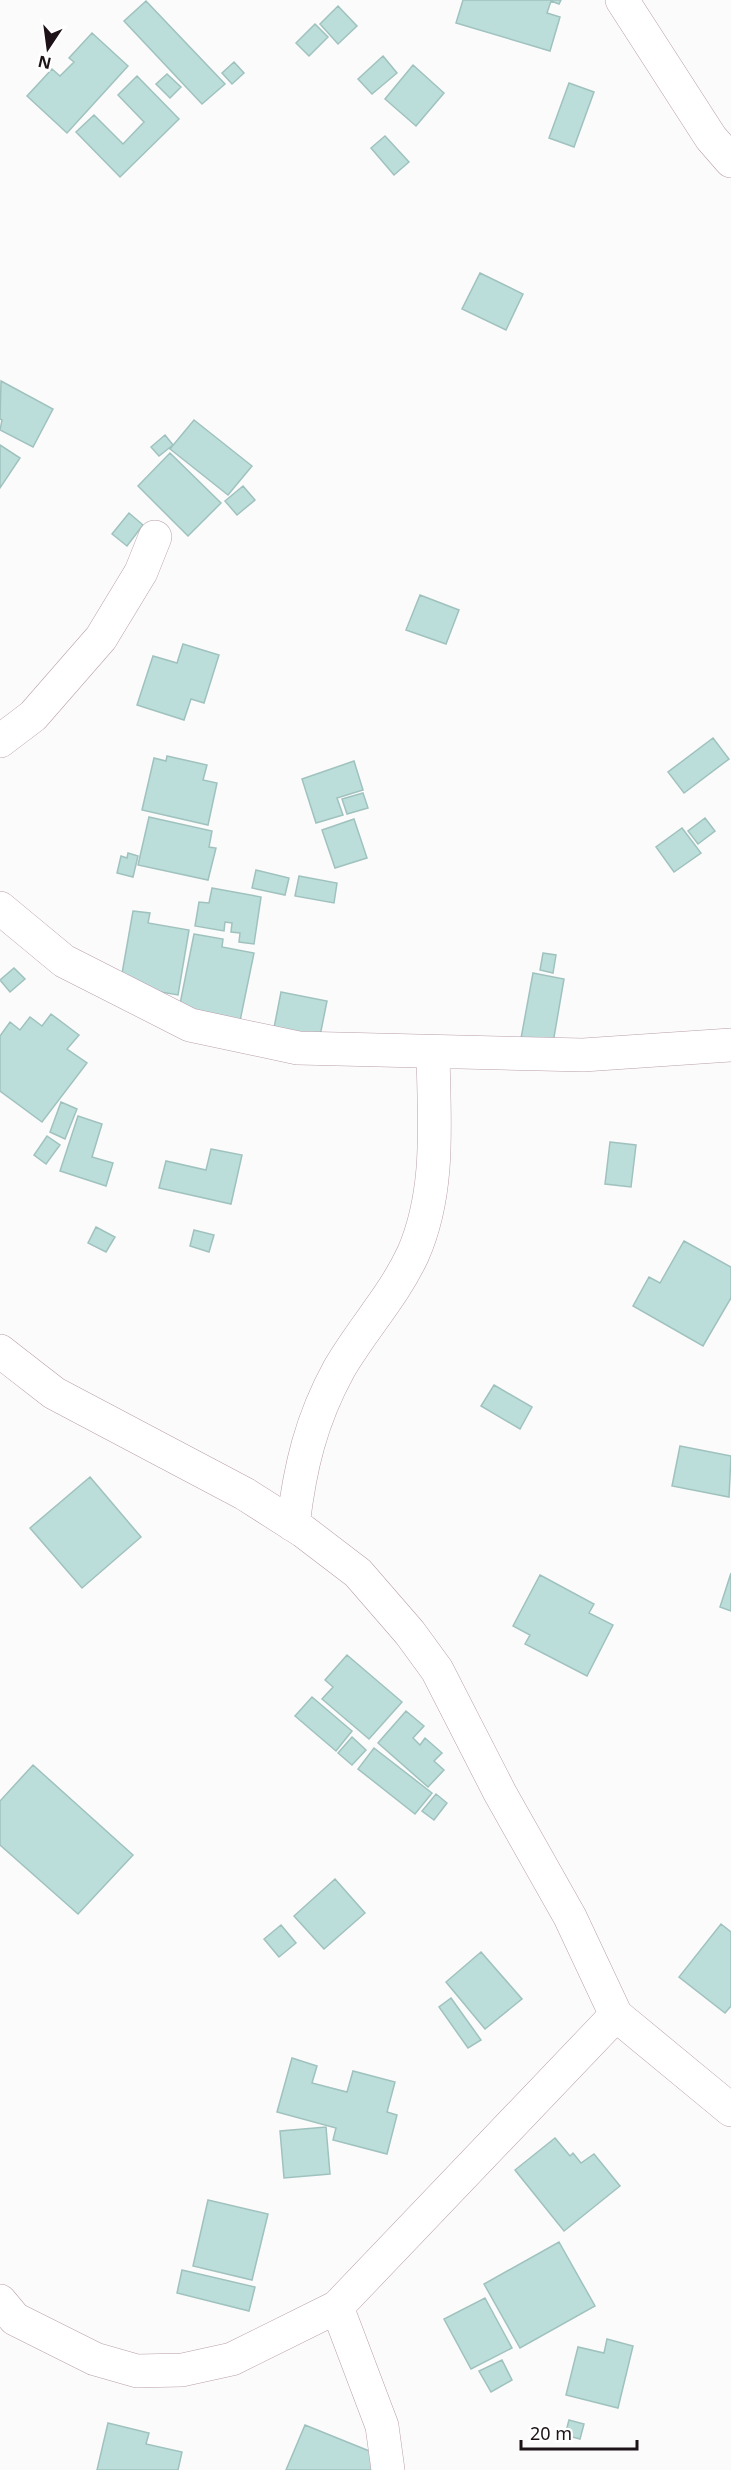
<svg xmlns="http://www.w3.org/2000/svg" width="731" height="2470" viewBox="0 0 731 2470" font-family="'Noto Sans',sans-serif">
<rect width="100%" height="100%" fill="#fbfbfb"/>
<!-- building -->
<path fill="#bbdeda" stroke="#a0c2be" stroke-width="1.5" d="M463,0H561L559,4L551,1L547,13L560,17L550,51L456,23Z
M146,1L225,84L202,104L124,21Z
M338,6L357,26L338,44L320,24Z
M315,24L328,37L309,56L296,43Z
M92,33L128,66L67,133L27,96L52,69L60,76L74,62L69,58Z
M383,56L397,73L372,94L358,79Z
M234,62L244,73L232,84L222,73Z
M413,65L444,93L416,126L385,99Z
M167,74L181,87L170,98L156,84Z
M137,76L179,119L120,177L76,132L94,115L123,144L144,122L118,95Z
M569,83L594,92L574,147L549,138Z
M385,136L409,162L394,175L371,148Z
M480,273L523,294L506,330L462,309Z
M1,381L53,409L33,447L0,430L2,420L0,419Z
M194,420L252,466L228,495L170,449Z
M165,435L173,445L159,456L151,447Z
M0,445L20,458L0,488Z
M170,453L221,503L188,536L138,486Z
M243,486L255,500L237,515L225,501Z
M129,513L143,525L127,546L112,534Z
M420,595L459,610L446,644L406,630Z
M183,644L219,655L204,703L191,699L184,720L137,705L153,656L177,663Z
M713,738L729,759L684,793L668,772Z
M167,756L207,765L203,780L217,783L208,825L142,810L154,758L166,761Z
M354,761L363,790L337,798L343,815L316,823L302,779Z
M363,793L368,808L347,814L342,799Z
M149,817L212,831L209,847L216,848L208,880L138,865Z
M705,818L715,831L698,844L688,831Z
M354,819L367,858L335,868L322,830Z
M682,828L701,853L674,872L656,847Z
M128,853L138,856L133,877L117,873L121,856L127,858Z
M256,870L289,878L285,895L252,888Z
M299,876L337,883L334,903L295,896Z
M212,888L261,897L254,944L239,942L240,933L231,932L232,923L225,922L224,931L195,926L199,902L209,903Z
M133,911L150,913L148,923L189,930L178,995L120,985Z
M194,934L223,939L222,947L254,953L240,1021L179,1009Z
M543,953L556,955L553,973L540,970Z
M14,968L25,979L10,992L0,980Z
M533,973L564,979L552,1049L520,1044Z
M281,992L327,1001L319,1041L273,1033Z
M51,1014L79,1035L67,1049L87,1063L42,1122L0,1091V1036L10,1022L20,1030L30,1017L42,1026Z
M61,1102L77,1109L65,1139L50,1132Z
M78,1116L102,1124L92,1157L113,1163L106,1186L60,1171Z
M47,1136L60,1145L46,1164L34,1155Z
M610,1142L636,1145L631,1187L605,1184Z
M211,1149L242,1155L231,1204L159,1188L166,1161L206,1170Z
M96,1227L115,1237L106,1252L88,1243Z
M194,1230L214,1235L209,1252L190,1246Z
M684,1241L731,1267V1298L703,1346L633,1306L649,1277L660,1283Z
M494,1385L532,1407L520,1429L481,1406Z
M680,1446L731,1456L729,1497L672,1486Z
M90,1477L141,1537L82,1588L30,1528Z
M731,1573V1611L720,1607Z
M540,1575L594,1604L589,1613L613,1625L587,1676L525,1644L530,1635L513,1626Z
M347,1655L402,1702L369,1739L322,1699L333,1687L325,1680Z
M312,1697L352,1731L336,1751L295,1716Z
M406,1711L424,1726L413,1738L420,1745L425,1738L442,1753L434,1761L444,1770L428,1787L378,1743Z
M352,1737L366,1750L352,1765L338,1753Z
M374,1748L432,1793L415,1814L358,1769Z
M33,1765L133,1855L78,1914L0,1845V1801Z
M436,1794L447,1803L434,1820L422,1811Z
M335,1879L365,1913L324,1949L294,1916Z
M721,1924L731,1932V2006L725,2013L679,1977Z
M281,1925L296,1943L279,1957L264,1939Z
M481,1952L522,1999L485,2029L446,1982Z
M451,1998L481,2040L468,2048L439,2007Z
M292,2058L317,2066L312,2083L347,2092L353,2071L395,2082L387,2112L397,2115L387,2154L333,2140L336,2128L277,2112Z
M326,2127L330,2174L284,2178L280,2131Z
M555,2138L570,2156L573,2153L581,2163L594,2154L620,2186L564,2231L515,2170Z
M208,2200L268,2214L252,2280L193,2266Z
M559,2242L595,2306L520,2348L484,2284Z
M182,2270L255,2287L249,2311L177,2293Z
M485,2298L512,2348L471,2369L444,2319Z
M607,2339L633,2346L618,2408L566,2395L578,2347L604,2353Z
M502,2360L512,2380L491,2392L479,2371Z
M569,2420L584,2424L580,2439L565,2435Z
M108,2423L149,2433L146,2444L182,2452L178,2470H97Z
M305,2425L389,2459L384,2470H286Z"/>
<g fill="none" stroke-linecap="round" stroke-linejoin="round">
<defs>
<path id="minor" d="M622,0L711,138L731,161
M0,741L33,716L101,638L141,572L155,537
M0,908L64,961L190,1025L298,1048L583,1055L731,1045
M0,1351L54,1393L245,1494L303,1531L358,1573L410,1633L437,1670L500,1793L570,1917L616,2015L731,2110
M293,1525C300,1467 311,1420 339,1369C362,1329 393,1297 413,1254C441,1190 434,1120 433,1052
M0,2301L15,2319L95,2359L137,2371L182,2370L232,2359L337,2307L616,2015
M337,2307L382,2426L388,2470"/>
</defs>
<!-- minor casing -->
<use href="#minor" stroke="#ba9fac" stroke-width="34"/>
<!-- minor -->
<use href="#minor" stroke="#fff" stroke-width="33"/>
</g>
<!-- north arrow -->
<g transform="translate(48 48) rotate(193)" stroke="#ffffff" stroke-width="4.5" paint-order="stroke">
<path d="M0-4.5L10 22L0 15L-10 22Z" fill="#1c1217"/>
<text y="-9" font-size="16" font-weight="bold" text-anchor="middle" fill="#1c1217">N</text>
</g>
<!-- scale -->
<path d="M521 2440v9h116v-9" fill="none" stroke="#1c1217" stroke-width="3"/>
<text x="530" y="2440" font-size="18" fill="#1c1217" stroke="#ffffff" stroke-width="4.5" paint-order="stroke">20 m</text>
</svg>
